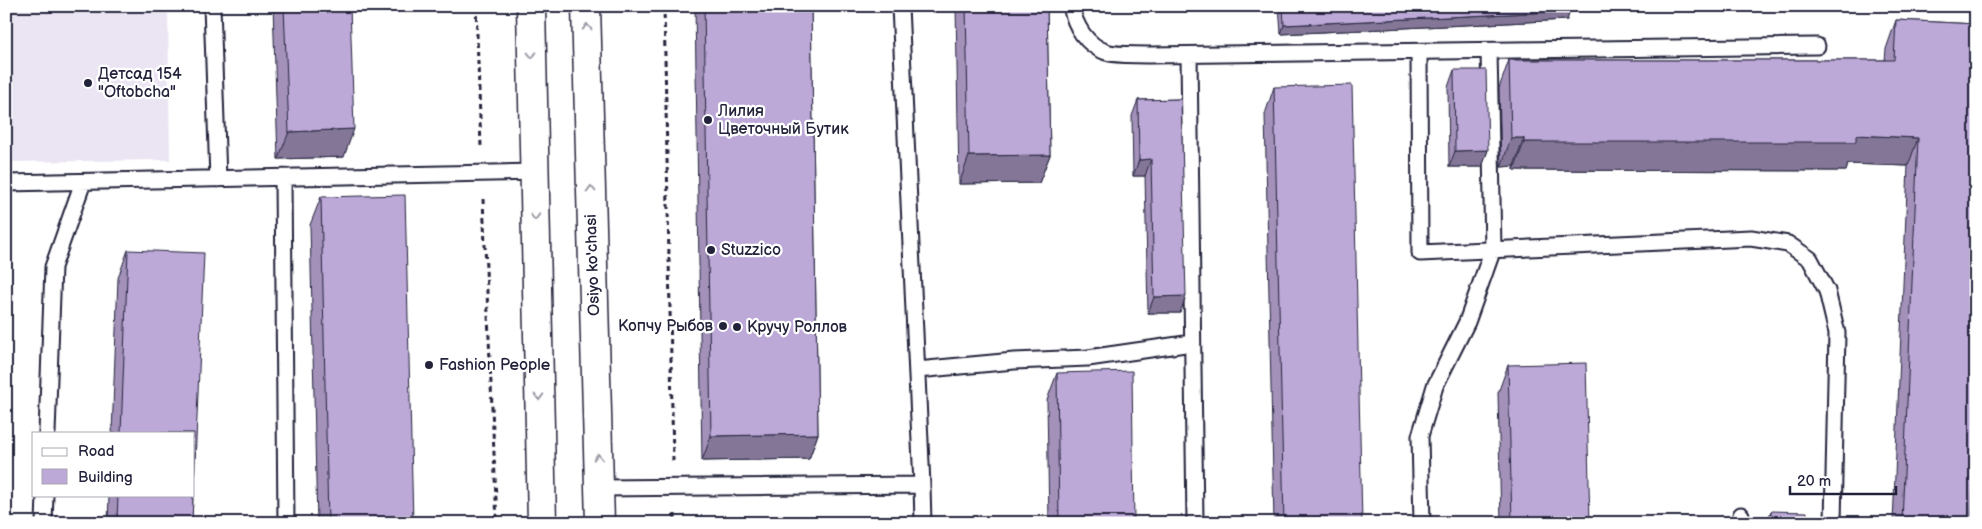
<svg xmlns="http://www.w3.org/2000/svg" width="1982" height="529" viewBox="0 0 1982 529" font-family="'Balsamiq Sans',sans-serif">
<rect width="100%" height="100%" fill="#fff"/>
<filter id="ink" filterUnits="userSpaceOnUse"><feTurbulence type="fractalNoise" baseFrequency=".02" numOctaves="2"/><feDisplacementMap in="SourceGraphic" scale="10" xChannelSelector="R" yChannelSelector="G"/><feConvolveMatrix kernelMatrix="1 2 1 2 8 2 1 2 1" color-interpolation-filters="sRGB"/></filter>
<g filter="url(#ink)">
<!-- built -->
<path fill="#ebe5f3" d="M6,6H168L170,160L6,162Z"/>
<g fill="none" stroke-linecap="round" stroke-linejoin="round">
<defs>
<path id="service" d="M212,6L218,179
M1071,6C1075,26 1086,45 1106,52C1118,56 1136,54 1150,55L1817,46
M1419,52L1420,253L1751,238L1788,244L1810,259L1827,291L1837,333L1833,523
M1189,55L1195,523
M283,178L286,523
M6,183L535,172
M917,370L1014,361L1088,358L1192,343
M47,433L53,267L83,182
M922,485L923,523
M599,488L922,485L900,6
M44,523L45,495
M1422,523L1420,436L1435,386L1467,322L1493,249L1489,51
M1739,523L1741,515"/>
<path id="secondary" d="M531,6L542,523
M586,6L600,523"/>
</defs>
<!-- service casing -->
<use href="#service" stroke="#22223b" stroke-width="19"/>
<!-- secondary casing -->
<use href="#secondary" stroke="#22223b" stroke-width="31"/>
<!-- path -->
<path stroke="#22223b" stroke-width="3" stroke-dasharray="5 4" stroke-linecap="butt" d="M476,6L481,147
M664,6L673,461
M483,199L497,523
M675,514V523"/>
<!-- service -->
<use href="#service" stroke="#fff" stroke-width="15"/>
<!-- secondary -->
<use href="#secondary" stroke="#fff" stroke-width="28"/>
</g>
<!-- wall -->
<path fill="#a391ba" stroke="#22223b" d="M273,6H350L344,157L278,159Z
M695,6H811L818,434L809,459L702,461Z
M956,6H1047L1050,155L1039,183L959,184Z
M1279,6H1570V11L1567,20L1281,34Z
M1896,20L1976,24L1971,523H1893L1908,166L1848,164L1846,171L1514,170V166L1501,167L1499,88L1509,60H1885L1886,49Z
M1454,70L1488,150L1482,167H1449L1448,87Z
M1274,87L1362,523H1274L1265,114Z
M1181,99L1180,313H1148L1145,176H1133L1132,116L1138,100Z
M321,197L413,523H317L310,225Z
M128,250L194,433H112L118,278Z
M1508,365L1590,523H1501L1498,393Z
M1057,373L1134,523H1049L1047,400Z
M109,495H193L192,523H108Z
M1771,511L1807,523H1767Z"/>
<!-- shaded-wall -->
<path fill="#847697" stroke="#22223b" d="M1570,11L1567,20L1281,34L1284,25Z
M354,129L344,157L278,159L289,132Z
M1856,135L1918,138L1908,166L1848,164L1846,171L1514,170L1524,142Z
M1511,138H1524L1514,166L1501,167Z
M1488,150L1482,167H1449L1455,151Z
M1050,155L1039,183L959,184L969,156Z
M1151,159L1145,176H1133L1139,160Z
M1186,296L1180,313H1148L1154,297Z
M818,434L809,459L702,461L711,436Z"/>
<!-- building -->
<path fill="#bda9d8" stroke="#22223b" d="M284,6H350L354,129L289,132Z
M704,6H811L818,434L711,436Z
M966,6H1047L1050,155L969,156Z
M1283,6H1570V11L1284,25Z
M1896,20L1976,24V416L1971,523H1902L1918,138L1856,135V142H1524V138H1511L1509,60H1894Z
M1454,70H1486L1488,150L1455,151Z
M1352,85L1362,523H1284L1274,87Z
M1181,99L1186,296L1154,297L1151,159L1139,160L1138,100Z
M405,195L413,523H328L321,197Z
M128,250L204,253L194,487V433H121Z
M1586,363L1590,523H1512L1508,365Z
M1132,371L1134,523H1059L1057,373Z
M118,495H193L192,523H117Z
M1771,511L1807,512V523H1771Z
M888,521V523H813V522Z"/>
<!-- one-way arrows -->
<defs><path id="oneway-chevron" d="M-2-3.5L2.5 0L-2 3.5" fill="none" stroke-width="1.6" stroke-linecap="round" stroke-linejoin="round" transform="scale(1.25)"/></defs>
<g stroke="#9c9ca7">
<use href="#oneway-chevron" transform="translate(587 27) rotate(-92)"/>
<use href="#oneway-chevron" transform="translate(532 55) rotate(89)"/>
<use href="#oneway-chevron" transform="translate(591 189) rotate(-92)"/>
<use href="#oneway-chevron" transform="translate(535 217) rotate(89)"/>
<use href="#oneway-chevron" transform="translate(539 397) rotate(89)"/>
<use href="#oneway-chevron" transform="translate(598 457) rotate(-92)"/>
</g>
</g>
<!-- markers -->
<g fill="#22223b" stroke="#fff" stroke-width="2">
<circle cx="88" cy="83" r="5"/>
<circle cx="708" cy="120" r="5"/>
<circle cx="711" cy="250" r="5"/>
<circle cx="723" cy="326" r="5"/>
<circle cx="737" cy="327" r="5"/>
<circle cx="429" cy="365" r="5"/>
</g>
<g text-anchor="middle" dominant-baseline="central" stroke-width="4.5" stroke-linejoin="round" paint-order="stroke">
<!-- poi labels -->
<g font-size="16" fill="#22223b" stroke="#fff" text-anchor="start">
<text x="98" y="74">Детсад 154<tspan x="98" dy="18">"Oftobcha"</tspan></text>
<text x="718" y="111">Лилия<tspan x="718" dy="18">Цветочный Бутик</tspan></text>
<text x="721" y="250">Stuzzico</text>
<text x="713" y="326" text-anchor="end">Копчу Рыбов</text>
<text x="747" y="327">Кручу Роллов</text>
<text x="439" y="365">Fashion People</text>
</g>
<!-- street labels -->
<g font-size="16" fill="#22223b" stroke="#fff">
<text transform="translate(593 265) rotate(-92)">Osiyo ko'chasi</text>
</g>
</g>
<!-- margin -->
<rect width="1982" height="529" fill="none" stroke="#fff" stroke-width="25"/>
<rect x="12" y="12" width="1957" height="504" fill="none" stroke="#22223b" stroke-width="2" filter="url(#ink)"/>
<!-- legend -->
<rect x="32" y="432" width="162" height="65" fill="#ffffff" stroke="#a7a7b1"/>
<rect x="42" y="448" width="25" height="8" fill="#ffffff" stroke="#a7a7b1"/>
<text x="78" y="456" font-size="15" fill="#22223b">Road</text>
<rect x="42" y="469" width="25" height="15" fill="#bda9d8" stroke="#a7a7b1"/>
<text x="78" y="482" font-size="15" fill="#22223b">Building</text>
<!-- scale -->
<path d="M1790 486v8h106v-8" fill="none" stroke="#22223b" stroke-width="2.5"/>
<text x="1797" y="486" font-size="15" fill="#22223b" stroke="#ffffff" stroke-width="4" paint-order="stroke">20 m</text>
</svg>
